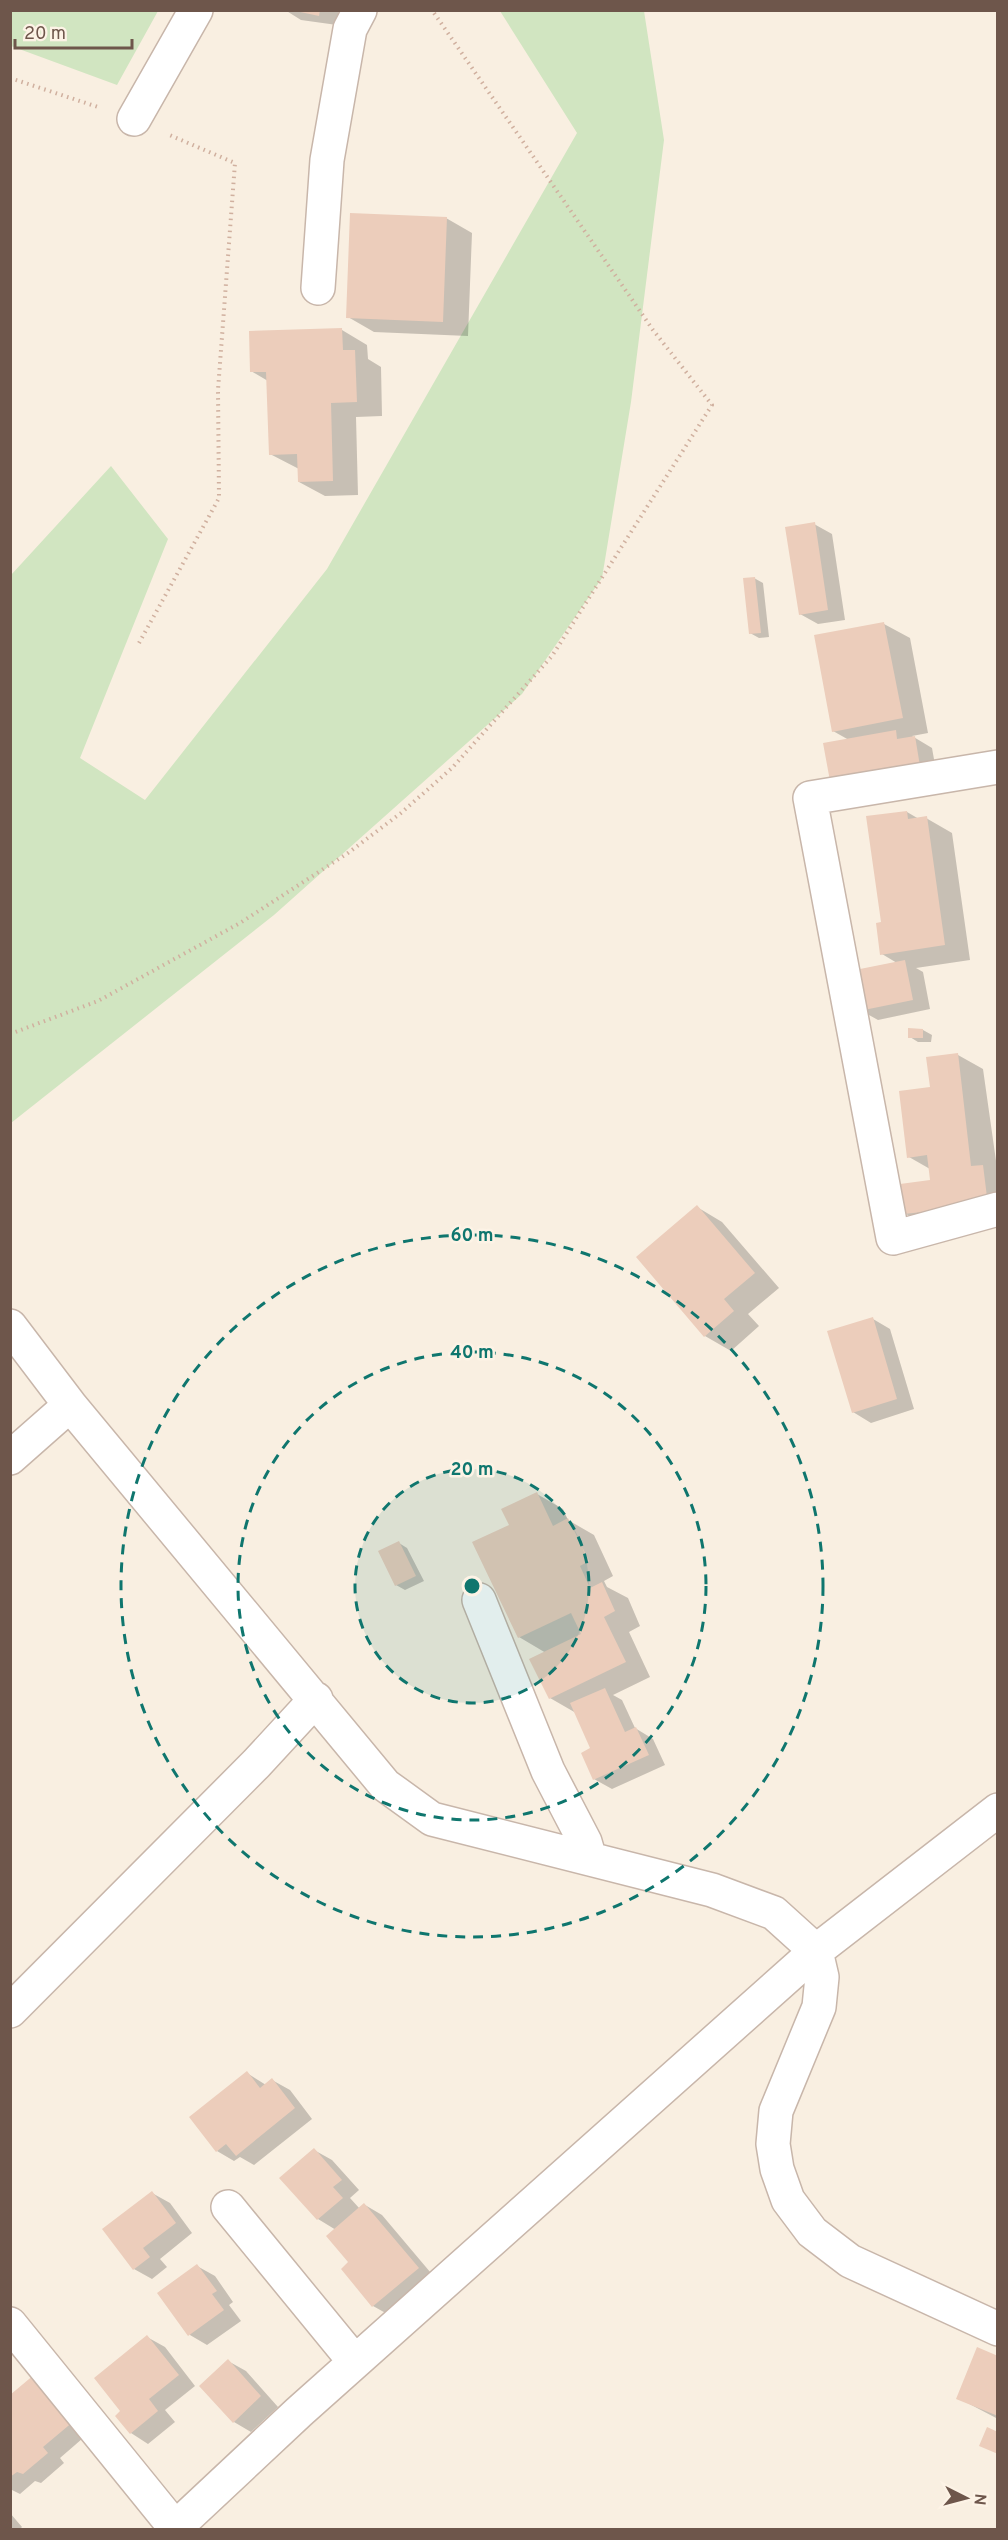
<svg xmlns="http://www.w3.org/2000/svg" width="1008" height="2540" viewBox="0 0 1008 2540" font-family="Overpass,sans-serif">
<rect width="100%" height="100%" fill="#f9efe1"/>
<!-- green -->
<path fill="#d1e5c1" d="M10,11L11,10L158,11L117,85L11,46Z
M500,11H644L664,140L631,402L602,578L522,694L274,915L11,1123V575L111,466L168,539L80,758L145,800L327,569L577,133Z"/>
<!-- shadow -->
<path fill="#0003" d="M285,10H339L337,25L301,20Z
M446,218L472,233L468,336L374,332L348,317Z
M342,330L367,345L368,359L381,367L382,416L356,417L358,495L325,496L299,482V469L270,454L268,381L251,371Z
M814,524L832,534L845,620L818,624L800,614Z
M754,578L763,583L769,637L759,638L750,633Z
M884,624L910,638L928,733L912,736L932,748L937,776L849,740L833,731Z
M907,812L919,819L926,818L952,833L970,960L916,968L923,972L930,1009L878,1020L860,1010L897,963L882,954L883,923Z
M923,1030L932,1035L931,1042H918L910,1037Z
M958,1055L983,1069L998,1175V1221L932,1228L906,1214L932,1182L930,1169L909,1157Z
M697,1207L722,1222L779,1288L748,1314L759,1326L731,1351L705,1336Z
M873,1319L890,1329L914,1409L871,1423L853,1412Z
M537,1494L563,1509L568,1520L594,1535L613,1576L604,1581L607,1587L628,1598L640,1626L629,1632L650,1677L613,1695L622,1700L635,1728L653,1739L665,1765L612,1789L594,1779L592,1749L576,1713L550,1698L546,1653L519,1637L511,1525Z
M399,1543L407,1548L424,1581L405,1590L396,1585Z
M247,2073L266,2085L272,2080L290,2090L312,2119L254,2165L240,2157L234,2161L217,2151Z
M314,2150L332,2160L359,2190L350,2198L360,2209L365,2205L382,2215L436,2279L391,2316L373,2306L336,2230L318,2219Z
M152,2193L170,2203L192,2233L160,2259L167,2267L152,2279L134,2269Z
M197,2266L215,2276L233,2302L229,2305L241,2321L207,2345L190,2335Z
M147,2337L165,2347L195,2386L165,2410L175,2422L148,2444L131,2433L122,2411Z
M998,2357V2419L958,2398Z
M228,2361L246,2371L278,2407L251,2432L234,2422Z
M10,2396L90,2432L60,2458L64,2463L41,2483L35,2481L20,2494L10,2489Z
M10,2513L22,2527L19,2530H10Z"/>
<!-- building -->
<path fill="#eccdbb" d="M291,10H320L319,16Z
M350,213L447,217L443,322L346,318Z
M342,328L343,350H355L357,402L331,403L333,481L298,482L297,454L269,455L266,372H250L249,331Z
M815,522L828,610L799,615L785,527Z
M755,577L761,633L749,634L743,578Z
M884,622L903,718L832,732L814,635Z
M896,730L897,739L915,736L920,766L830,781L823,743Z
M907,811L908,819L927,816L945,945L880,955L876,923L881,922L866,816Z
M905,960L913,1000L859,1011L850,971Z
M908,1028L923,1029V1038H908Z
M958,1053L971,1166L983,1165L988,1205L904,1214L900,1184L930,1180L927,1155L907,1158L899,1091L930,1087L926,1057Z
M697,1205L755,1273L724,1299L734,1311L704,1337L636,1257Z
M873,1317L897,1399L852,1413L827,1331Z
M537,1492L553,1526L568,1518L589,1561L580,1566L590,1588L602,1582L615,1611L604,1617L626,1662L549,1699L529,1659L581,1634L571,1613L518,1638L472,1542L509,1525L501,1509Z
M399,1541L416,1576L395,1586L378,1551Z
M605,1688L625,1732L636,1727L649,1755L593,1780L581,1753L590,1748L570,1703Z
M247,2071L260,2088L272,2078L295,2108L236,2156L226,2144L216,2152L189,2117Z
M314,2148L342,2180L333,2187L343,2198L317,2220L279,2178Z
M152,2191L176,2223L143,2248L150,2257L133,2270L102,2229Z
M364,2203L419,2268L372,2307L341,2269L348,2262L326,2236Z
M197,2264L217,2291L212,2294L224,2310L188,2336L157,2293Z
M147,2335L179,2375L149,2399L158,2411L130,2434L115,2416L120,2411L94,2378Z
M977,2347L998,2356V2416L956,2399Z
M228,2359L261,2396L233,2423L199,2386Z
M35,2374L74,2421L43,2447L48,2453L23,2474L17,2472L10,2477V2395Z
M987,2427L998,2432V2454L979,2446Z"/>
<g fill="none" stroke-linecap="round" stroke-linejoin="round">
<defs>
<path id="minor" d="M134,119L196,10
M318,288L327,160L350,29L360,10
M998,767L810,798L893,1238L998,1209
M10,1326L70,1405
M10,1458L70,1405L385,1785L432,1819L712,1890L774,1913L816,1951L822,1977L819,2007L776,2111L773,2144L777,2169L788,2200L812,2232L850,2261L998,2329
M479,1600L548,1771L585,1842L590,1859
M10,2011L256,1764L316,1699
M228,2207L355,2362
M10,2324L177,2530
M173,2530L299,2412L816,1951L998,1810"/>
</defs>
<!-- minor casing -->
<use href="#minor" stroke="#c8b6aa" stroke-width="36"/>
<!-- path -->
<path stroke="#d0b09f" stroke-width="4" stroke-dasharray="1.5 4.5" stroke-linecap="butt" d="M10,78L101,108
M139,643L219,498L218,390L235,163L167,134
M10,1034L98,1001L240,923L348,853L401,813L452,768L552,656L712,405L653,330L432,10"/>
<!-- minor -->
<use href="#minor" stroke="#fff" stroke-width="33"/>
</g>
<!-- distance rings -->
<circle cx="472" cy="1586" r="117" fill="#0f766e" fill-opacity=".12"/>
<g fill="none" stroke="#0f766e" stroke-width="3" stroke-dasharray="10 8">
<circle cx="472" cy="1586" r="117"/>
<circle cx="472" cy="1586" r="234"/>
<circle cx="472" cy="1586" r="351"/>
</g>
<circle cx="472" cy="1586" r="9" fill="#0f766e" stroke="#fdf3e6" stroke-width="3"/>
<g font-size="18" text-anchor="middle" font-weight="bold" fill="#0f766e" stroke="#fdf3e6" stroke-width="5" stroke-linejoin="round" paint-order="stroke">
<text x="472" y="1241">60 m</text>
<text x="472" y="1358">40 m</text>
<text x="472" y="1475">20 m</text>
</g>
<!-- border -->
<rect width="1008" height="2540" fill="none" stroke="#6e564b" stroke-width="24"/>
<!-- north arrow -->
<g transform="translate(966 2498) rotate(96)" stroke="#fdf3e6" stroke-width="4.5" paint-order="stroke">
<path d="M0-4.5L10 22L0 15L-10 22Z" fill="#6e564b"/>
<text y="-9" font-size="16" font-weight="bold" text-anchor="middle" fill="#6e564b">N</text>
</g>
<!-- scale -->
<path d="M15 39v9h117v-9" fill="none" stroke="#6e564b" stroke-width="3"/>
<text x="24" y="39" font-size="18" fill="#6e564b" stroke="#fdf3e6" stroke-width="4.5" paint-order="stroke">20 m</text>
</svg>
